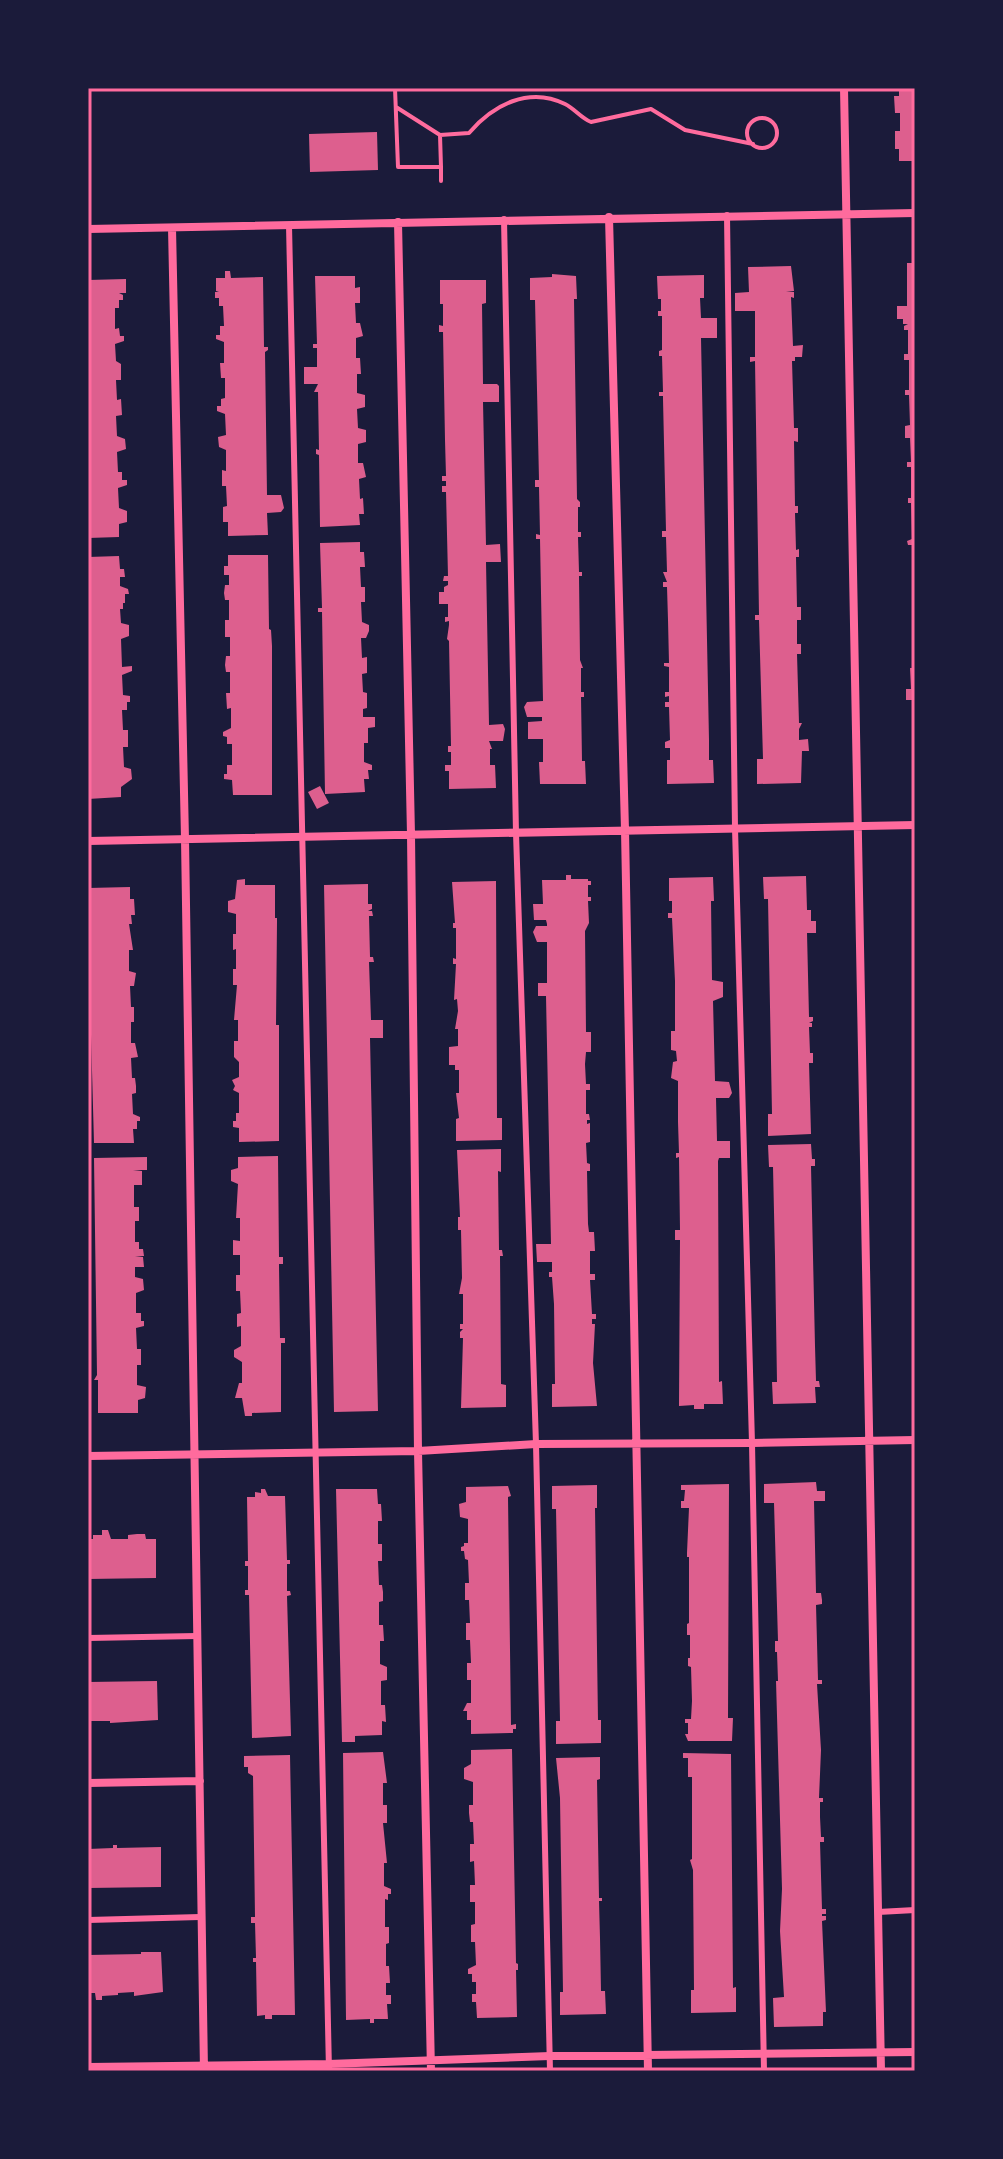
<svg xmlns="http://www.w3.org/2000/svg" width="1003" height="2159" viewBox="0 0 1003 2159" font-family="Commissioner,sans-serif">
<rect width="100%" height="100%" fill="#1b1b3a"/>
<!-- building -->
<path fill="#dd5f8e" d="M899,88H915V161H899V149H895V131H900V113H895L894,96H899Z
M377,132L378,170L310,172L309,134Z
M907,263H915V566H912V545H908L907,541L912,539L911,503H908V498H911V467H907V462H911L910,438H905V426L910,425L909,395H905V390H909V360H904V354H908V330H904V326L908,324H903V319H897V306H907Z
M791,266L794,291H786L794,292V298L791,297L793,346L803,345L802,357H795V361H792L794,428H798V442L794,441L795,506H798V513H795L796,550L799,549V557H796L797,607H801V620H797V644H801V654H797L799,723H802L799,729V740L808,739L809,751H802L801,783L757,784V759H763L759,620H755V615H759L755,361L750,362V357H755V311H735V293L749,292L748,267Z
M225,271H230L231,278L263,277L264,347H268V350L265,352L267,495H281L284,508L281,512L267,513L268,535L228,536V522H223V507L227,506L226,486H222V470L226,471V450L219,447L218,437L226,435L225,414L217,411V406H221V399L225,398V378H221L220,363H224V342L216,339V335H220V326H224L223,306H219V298H215V292H219L216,291V278H225Z
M552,274L576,276L577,299H574L577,499L580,502V507H578V532H581V537H578L579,572H582V576H579L580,660L583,668H581V692H584V697H581L582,761H585L586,784H540L539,762H543V739H528V722L542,721V717H527L524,707L527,702L543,701L540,539H536V534L540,535L539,487H535V480H539L535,300H530V278L552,277Z
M704,275V298H700L701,318H717V338H701L709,740V760H713L714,783L667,784V760H670V748H665V742L670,740L669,707H665V702H669V696L665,697V692H669V667L664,666V663H669L668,620L667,587H663V582H667L663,572H667L666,537H662V531H666L663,399V396H659V392H663L662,356H659V351L662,350V316H658V311H661V299H658L657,276Z
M315,276H355V288L360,287V303H355L356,323H360L363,336L356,338V358H360L361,374H357V393L365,395V407L357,409L358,428L366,430V442L358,444V463H363L366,477L359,479L360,499L363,498L364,514H359L360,525L320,527L319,455L316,454V449L319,450L318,392H314L318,384H304V367H317V348H313V344H317Z
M126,279V293H119L123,295V300H119V308H115V329L119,328L120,336H124V341L115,344L116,361L121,364V380H116L117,400L121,399L122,415L116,416L117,436L125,439L126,449L117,452L118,472H122V480H127V485L118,488L119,508L127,511V522L119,524V537L88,538V280Z
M440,280H486V303L482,304L483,384H497L499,386V402H483L486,545L500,544L501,562H486L489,725L503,724L505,729L503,741H489L492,749H490V765H495L496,788L449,789V771H445V765H451V752H448V746H451L449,641L447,639L449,625V621L445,622V617H448V604H439V592H444V587L448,585V581H443L444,576H448L446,492H442V486H446V481H442V476H446L445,440L443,332H439V325L443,326V304H440Z
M360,542V552H364L365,567H360L361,587H365V602H361L362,622L369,625V631L366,638H361L362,658L367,657V673L362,674L363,692L367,693V708L363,709V717H375V727L368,728V743H364V762L372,765V770H368L369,779H364L365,792L325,794L322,612H318V608H322L320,543Z
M228,555H268L269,629L271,630L272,646V795H233L232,780L224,779V774H227V765H232V744H227V737L223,736V732L231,728V708L227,709L226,693H230V672H226L225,665L226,656H230V637H225V620H229V600H225L224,593L225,585H229V575H224V566H228Z
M119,556L120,569H124L125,577H120V586L128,589L129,594H125V603H123V609H120L121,623L129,625V636L121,639L122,667L132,666V671L122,675L123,695L130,696V702H127V710H122L123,730H128V747H123L124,767L131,769L132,779L121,787V797L88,799V557Z
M910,668H915V700H906V689H911Z
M320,786L329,803L317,809L308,792Z
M566,875H571V879H588V881H591V885H588V897H591V901H588L589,923L585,931L586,1032H591V1052H586L585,1064L586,1084H590V1090H586V1114H589L590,1120H587V1124L590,1123V1142L586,1143L587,1163L590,1164V1171H587L588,1224L589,1232H594L595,1251H590V1274H595V1280H590L592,1314H596V1319H592V1324H595L593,1363L597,1406L552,1407V1384H555L554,1304L552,1277H549V1272H552V1262H537L536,1244H551L546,996H538V983H547V942H537L533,932L536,926H547V924L546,920H534L533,904H543L542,880H566Z
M806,876L807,910H811V921H816V933H807L809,1017H813V1021L809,1023H812V1027H809L810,1053H813V1063H809L811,1134L768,1136V1114H772L768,899H764L763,877Z
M713,877L714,901H711L712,980L723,982V997L713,1001L715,1081L729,1082L732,1093L729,1098H716L717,1141H730V1158H719L718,1161L719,1382L722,1381L723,1404H704V1409H694V1405L679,1406L680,1240H675V1230H680L679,1157L676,1158V1153H679L678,1122V1081L671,1078L673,1062L677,1061L676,1051L671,1050V1031H675V981L672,918H668V913H672V901H669V878Z
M245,879V885H275V918H277V922L276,1025H279V1141L239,1142V1128L233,1127V1121H236V1113H239V1093L233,1090L235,1086L232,1080L239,1077V1062L234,1057V1041H238V1020H234L237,985H233V969H236V949L233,950V934H236V914L228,912V901L235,899L237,880Z
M496,881L497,1118H502V1140L456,1141V1119L459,1118L456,1093H459V1070H455V1065H449V1047L458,1046V1029H455L458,1011L457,999L454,1000L456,964H453V958L456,959V928H453V923H455L452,882Z
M368,884V904H372V909L368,911H372L373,916H369L370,957H373L374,962H369L371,1020H383V1038H370L378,1411L334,1412L324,885Z
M130,887V899H134L135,915H131L132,924H129L133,950H129V971L136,973L134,986H130L131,1007H134V1022H131V1043H135L138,1057L131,1058L132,1078H135L136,1086V1093L132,1094L133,1114L140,1117V1121H137V1129H133L134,1143H94L88,925V908L91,906H88V888Z
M811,1144L812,1159H815V1166H811L815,1346L816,1381H819L820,1387H815L816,1403L773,1404L772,1382H777L775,1257L773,1167H769L768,1145Z
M501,1149V1172L498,1171L499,1250H502L503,1256H500L501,1384L506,1385V1407L461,1408L463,1338H460V1332L463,1329H460V1324H463V1294H459L462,1278L461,1230H458V1217H460L457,1150Z
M278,1156L279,1257H283V1264H279V1266L280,1338H285V1343H281V1412L252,1413V1416H245L242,1398H235L239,1383H242V1362L234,1357V1350L241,1346V1326L237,1327V1314L241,1313L240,1291H236V1275H240V1255H233V1240L240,1241V1218H236L238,1184L231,1181V1170L238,1168V1157Z
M147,1157V1170H133L142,1171V1185H134V1207H139V1221H135V1242H139V1249H143L144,1256H135L143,1257L144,1267H135V1277L143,1279L144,1290L136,1293V1313H141V1321H144V1326L136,1328L137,1349H141V1365H137V1385L146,1387L145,1398L138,1400V1413H98V1380H94L97,1375L94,1158Z
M816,1482L817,1491H825V1501H814L816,1593H821L822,1600V1604L816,1605L818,1680H822V1684H817L821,1750L819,1798H823V1802H820V1817L821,1837H824V1842H820L822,1909H826V1914H822V1916H826V1920L822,1921L826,2012H823V2026L774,2027L773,1998L784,1997L780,1931L782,1889L776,1681H778L777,1652H775V1641H778L774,1503H764V1484Z
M729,1484L728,1718H733L732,1741H688L685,1734H688V1723H685V1719H691L692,1701L691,1667L688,1666V1658H690V1635H687V1624L689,1623V1557H687V1553L689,1508H681V1501H684L685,1490H681V1485Z
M597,1485V1508H595L598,1720H601V1743L556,1744V1721H560L556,1509H552V1486Z
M508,1486L511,1496L508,1497L511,1725L516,1724V1729H513V1733L471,1734V1720H467V1711H463L467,1703H471V1680H467V1663H471L470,1640H466V1623H470L469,1600H465V1583H469L468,1560L465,1559L464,1551H461V1547L464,1546V1543H468V1519L460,1517L459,1504L466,1502V1487Z
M261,1489H265L268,1496H285L287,1560H290V1564H287V1591H290L291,1595L287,1596L291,1736L252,1738L249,1595H245V1590H248V1566H245V1561H248L247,1497H255V1492L261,1493Z
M336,1489H377L378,1504H381L382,1521H378V1544H382V1561H378L379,1585H382L383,1592V1601L379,1602V1625H383L384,1641H380V1664L387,1667V1680L381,1681V1705H385L386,1722L382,1721V1735L355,1736V1742H342Z
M102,1530H108L111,1539H128V1535L137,1534H145L146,1539H156V1578L88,1579V1539H93V1535H102Z
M157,1681L158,1720L110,1723V1721H88V1682Z
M512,1749L516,1963L518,1964V1970H516L517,2017L477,2018L476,2002H472V1994H476V1982H472V1974H468V1969L476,1965L475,1942H471V1925L475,1924V1902H470V1885H475L474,1861L470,1862V1844H474L473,1822H470L469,1813V1805H473V1782L464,1779V1768L471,1764V1750Z
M383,1752L387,1783H383V1805H387V1823H383L387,1863H384V1886L391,1889V1894H388V1900L385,1899V1927H389V1943L386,1944V1966H389L390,1983H386V1995H391V2004H387L388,2019H374V2023H370V2019L346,2020L343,1753Z
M683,1753L731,1754L733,1988L736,1987V2012L691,2013V1990H694L693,1870L690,1860L692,1859V1777H688V1758H683Z
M290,1755L295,2015H272V2019H265V2015L257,2016L256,1962H253V1958H256L255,1923H251V1917H255L253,1776L248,1773V1767H244V1756Z
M600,1757V1779L597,1780L599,1898H602V1901H599L600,1938L601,1991H605L606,2014L560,2015V1992H563L560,1798L556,1758Z
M113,1845H117V1848L161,1847V1887L88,1888V1849L113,1848Z
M141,1952H161L163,1992L134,1996V1992L118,1993V1995L102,1996V2000H96L95,1993H88V1955L141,1954Z"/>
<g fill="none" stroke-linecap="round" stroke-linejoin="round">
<!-- path -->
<path stroke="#ff6b9d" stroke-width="4" d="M395,88L398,167H441V181
M396,107L440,135
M747 133a15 15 0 1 1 30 0a15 15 0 1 1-30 0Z
M441,167L440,135L469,133C493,105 529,86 565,104C575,109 581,118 591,122L651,109L685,130L753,144"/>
<!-- service -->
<path stroke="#ff6b9d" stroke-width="6" d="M727,215L735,828L752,1443L764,2071
M504,219L516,833L536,1444L550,2071
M289,225L329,2071
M88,1638L197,1636
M878,1912L915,1910
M88,1920L200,1917"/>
<!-- minor -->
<path stroke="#ff6b9d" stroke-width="8" d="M844,88L881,2071
M609,217L625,830L648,2071
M398,222L411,835L418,1451L431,2071
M172,228L185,839L204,2071
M88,229L915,213
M88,841L915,825
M88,1456L418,1451L536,1444L752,1443L915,1440
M88,1783L200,1781
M88,2067L328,2064L550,2056L915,2052"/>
</g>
<!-- border -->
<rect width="1003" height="2159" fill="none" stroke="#1b1b3a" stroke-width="180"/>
<rect x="90" y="90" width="823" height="1979" fill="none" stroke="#ff6b9d" stroke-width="3"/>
</svg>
